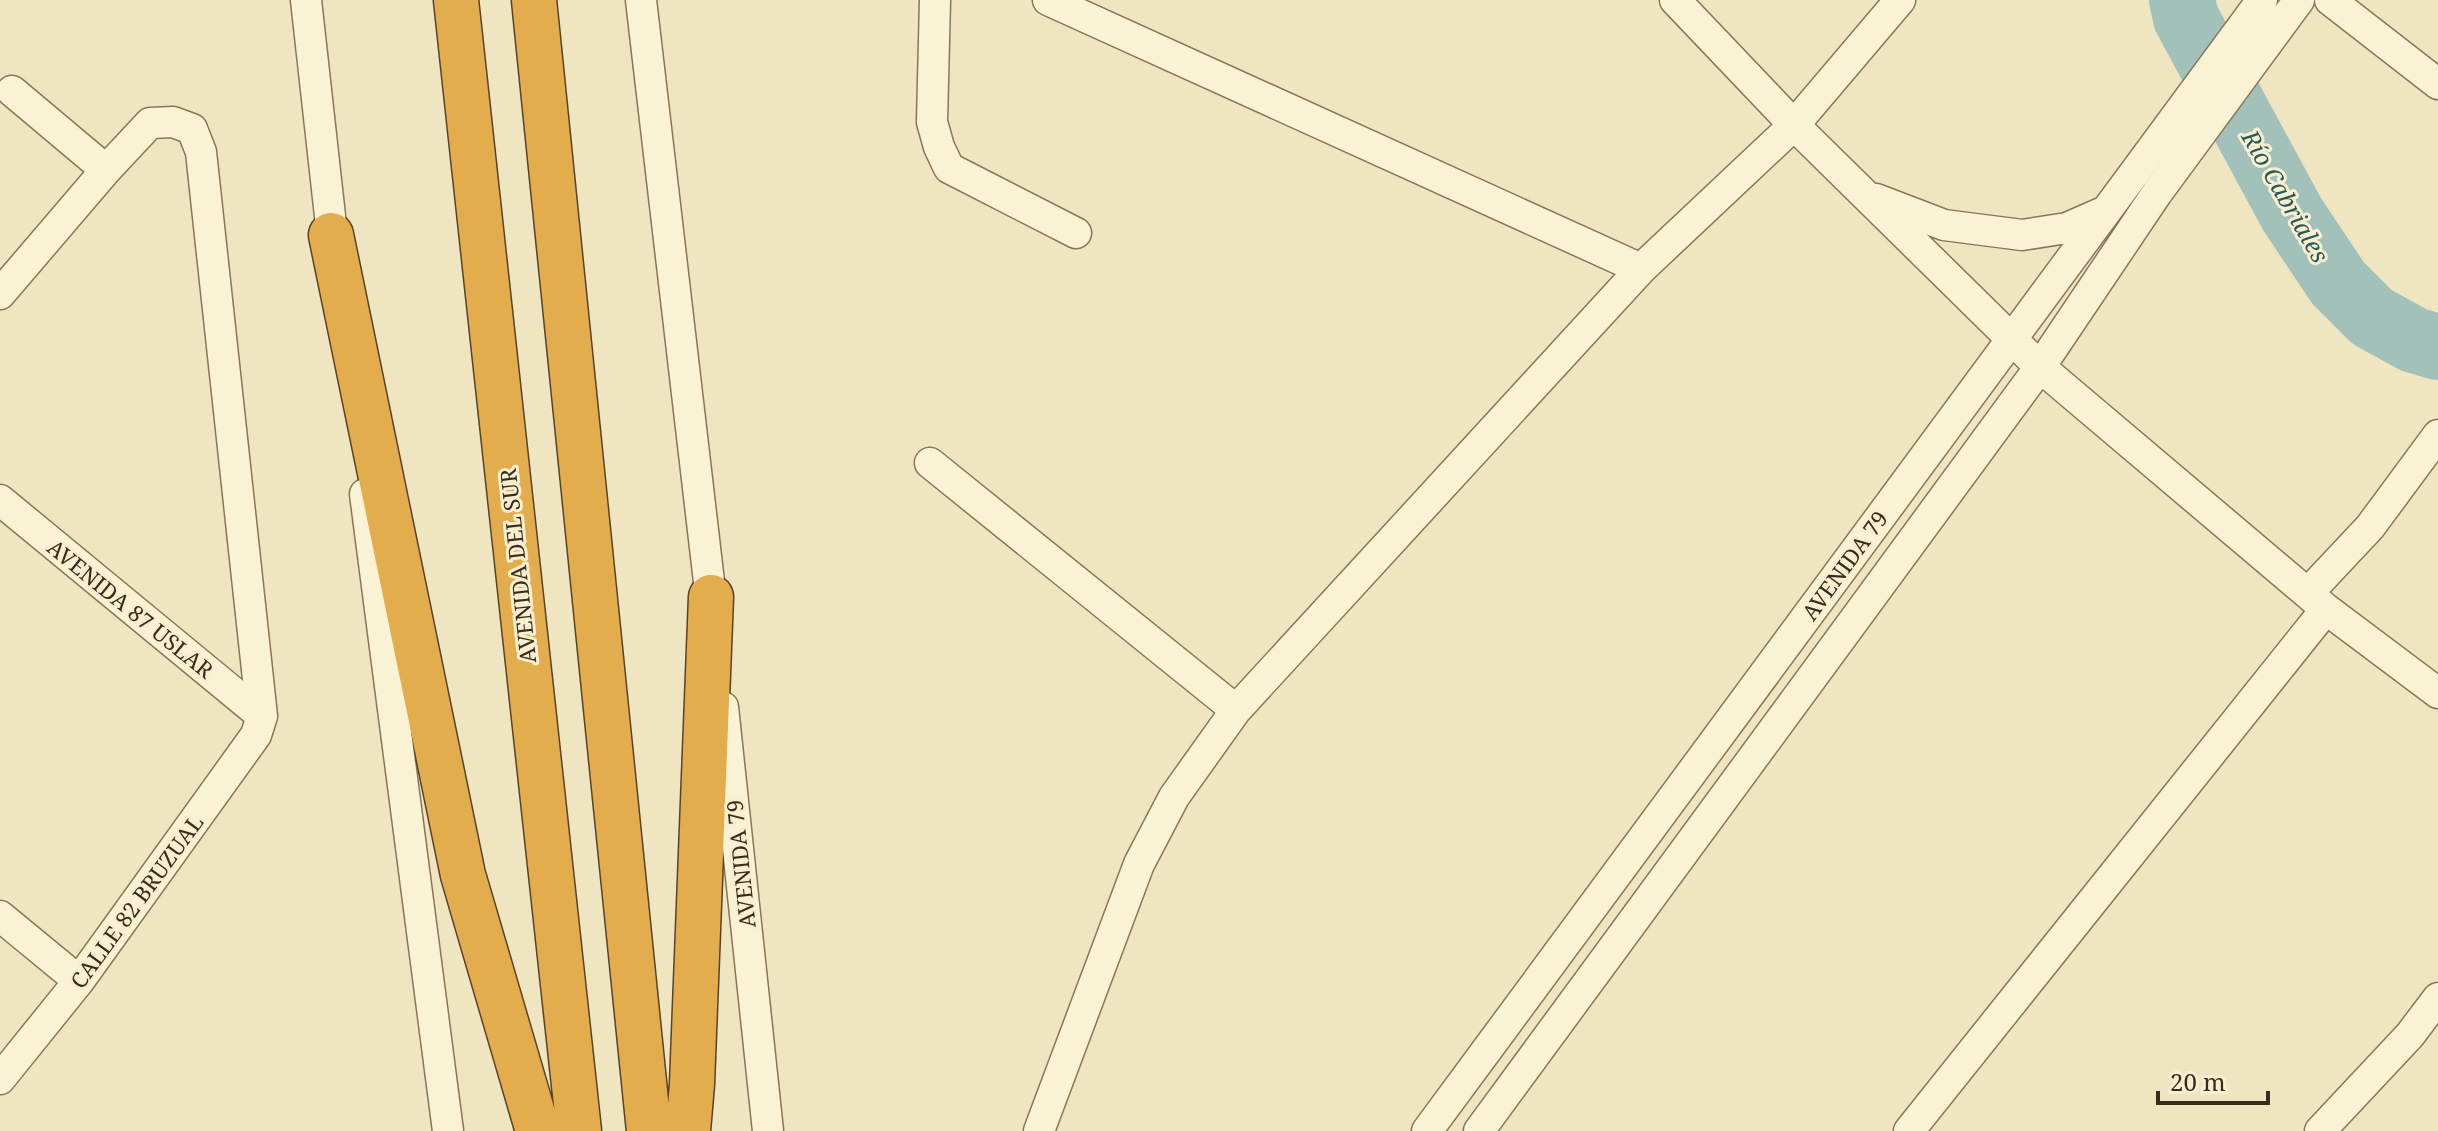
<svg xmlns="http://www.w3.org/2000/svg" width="2438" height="1131" viewBox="0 0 2438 1131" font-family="'Noto Serif',serif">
<rect width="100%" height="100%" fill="#efe5c0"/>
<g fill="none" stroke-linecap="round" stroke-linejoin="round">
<!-- river -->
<path stroke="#a3c1bb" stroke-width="66" d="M2182,0L2186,18L2292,214L2338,283L2372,317L2414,340L2438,347"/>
<defs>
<path id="street" d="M306,0L334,252
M641,0L713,616
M935,0L932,122L939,147L949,168L1076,233
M1048,0L1641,269
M1675,0L1794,125L2040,367L2326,609L2438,693
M2330,0L2438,84
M12,91L106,170
M1876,199L1944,225L2022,235L2067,228L2106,211
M0,294L106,170L150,123L173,122L192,129L201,152L262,716L256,735L79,981L0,1079
M930,463L1236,710
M365,494L448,1131
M0,500L262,716
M2308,593L2370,527L2438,435
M723,707L768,1131
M0,916L79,981
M1039,1131L1139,864L1174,797L1236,710L1641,269L1794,125L1900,0
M1427,1131L2262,0
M1479,1131L2040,367L2157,193L2299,0
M1909,1131L2326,609
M2320,1131L2410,1035L2438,998"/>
<path id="highway" d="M456,0L579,1131
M534,0L649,1131
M331,235L463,875L538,1131
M688,1131L692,1084L711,597"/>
</defs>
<!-- street casing -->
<use href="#street" stroke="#897657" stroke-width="33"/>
<!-- highway casing -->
<use href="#highway" stroke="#57432c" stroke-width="47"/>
<!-- street -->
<use href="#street" stroke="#faf2d4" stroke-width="30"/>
<!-- highway -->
<use href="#highway" stroke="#e3ad4d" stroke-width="44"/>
</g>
<g text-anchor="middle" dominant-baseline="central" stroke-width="6" stroke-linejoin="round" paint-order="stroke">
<!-- street labels -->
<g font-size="22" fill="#382c1c" stroke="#f7efd0">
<text transform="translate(1844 565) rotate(-54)">AVENIDA 79</text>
<text transform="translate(517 566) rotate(-96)">AVENIDA DEL SUR</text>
<text transform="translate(131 608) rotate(39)">AVENIDA 87 USLAR</text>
<text transform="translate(740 864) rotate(-96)">AVENIDA 79</text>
<text transform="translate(136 901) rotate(-54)">CALLE 82 BRUZUAL</text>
</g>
<!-- water labels -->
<g font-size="24" font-style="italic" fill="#2b5859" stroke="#f7efd0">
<text transform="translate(2286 196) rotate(60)">Río Cabriales</text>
</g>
</g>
<!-- scale -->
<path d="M2158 1091v12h110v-12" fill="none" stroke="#382c1c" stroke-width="4"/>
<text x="2170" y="1091" font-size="24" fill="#382c1c" stroke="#f7efd0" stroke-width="6" paint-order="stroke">20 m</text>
</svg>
